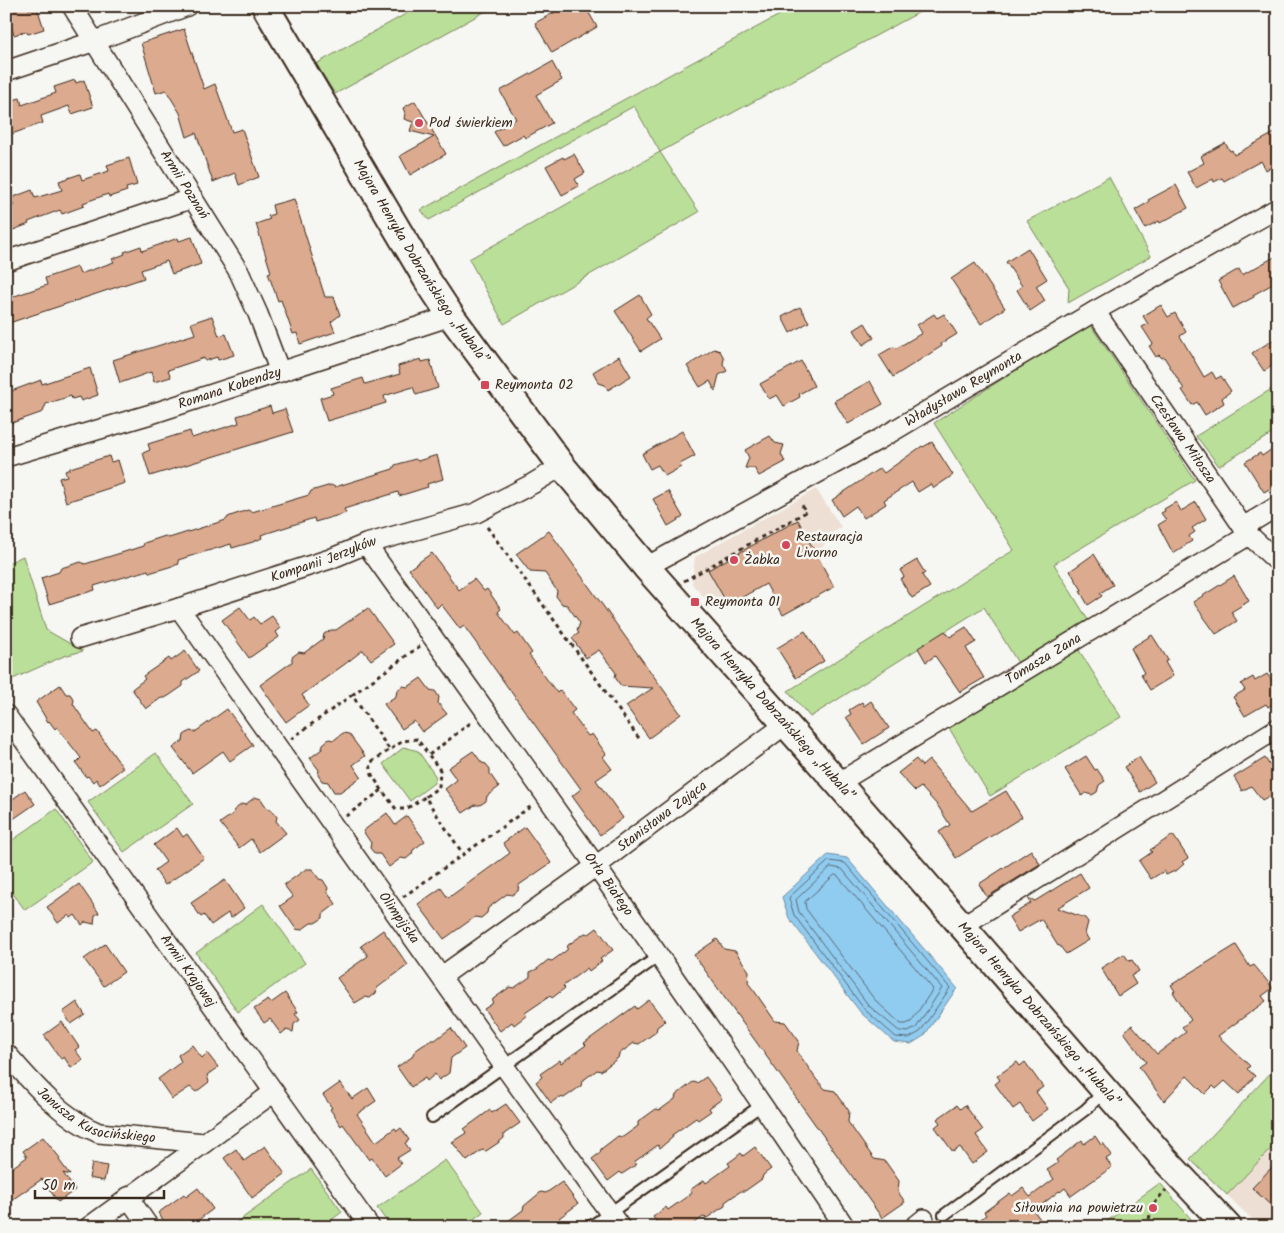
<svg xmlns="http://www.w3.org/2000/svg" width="1284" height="1233" viewBox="0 0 1284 1233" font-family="Kalam,sans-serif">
<rect width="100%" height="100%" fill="#f6f6f2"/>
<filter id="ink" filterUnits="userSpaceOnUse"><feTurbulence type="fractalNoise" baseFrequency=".02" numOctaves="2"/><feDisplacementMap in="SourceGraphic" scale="10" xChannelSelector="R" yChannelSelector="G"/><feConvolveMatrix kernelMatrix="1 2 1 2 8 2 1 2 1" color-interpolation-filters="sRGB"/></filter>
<g filter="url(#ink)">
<!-- built -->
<path fill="#eedfd4" d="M816,489L841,527L824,539L826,543L822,547L824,551L728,605L722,596L709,603L692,584L695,557Z
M1278,1141V1217L1269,1227H1260L1227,1195Z"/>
<!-- green -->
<path fill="#badf99" stroke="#7a845c" d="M420,6H495L335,94L316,64Z
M796,6H931L660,152L699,212L504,324L469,259L660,152L634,106L429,220L421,210Z
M1109,177L1151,256L1068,303L1069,288L1027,221Z
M1089,323L1195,480L1054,564L1088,620L1018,663L984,607L810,717L788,691L1014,550L934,423Z
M1278,385V430L1219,466L1196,436Z
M23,556L46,630L83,651L64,656L6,682V564Z
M1075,644L1121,717L990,796L946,723Z
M404,747L418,751L436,777L434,783L410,801L383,764Z
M156,753L193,804L124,852L88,802Z
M56,809L93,862L25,910L6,884V845Z
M263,904L305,963L238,1012L196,953Z
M1278,1065V1141L1227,1195L1190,1159Z
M445,1160L483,1212L463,1227H391L377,1208Z
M311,1169L342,1212L322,1227H230Z
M1160,1183L1197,1226L1099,1227Z"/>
<!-- water -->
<path fill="#90cbf0" stroke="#6e8b9c" d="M828,855L847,858L957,988L924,1036L911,1044L894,1042L861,1013L789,918L782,897Z"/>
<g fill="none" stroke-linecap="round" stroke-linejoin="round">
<!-- shore -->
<path stroke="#5d6a72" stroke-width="1" d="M829,861L845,863L950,988L920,1032L909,1038L896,1037L865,1010L794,915L789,898Z
M831,867L842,869L942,988L916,1028L908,1032L899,1031L869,1006L799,912L796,900Z
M835,875L838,876L933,989L911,1022L906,1024H901L875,1000L806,909L805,902Z"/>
</g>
<!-- building -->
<path fill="#dcaa8e" stroke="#3b2a1e" d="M6,6H27L29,10L37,7L44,29L28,34L26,31L14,35L6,13Z
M566,6H585L597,27L552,53L535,23Z
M184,29L204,89L215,84L232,132L242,129L259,177L239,185L235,173L213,182L196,133L187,137L180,113L166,90L156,93L141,43Z
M552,62L562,80L536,95L552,123L525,138L523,135L503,146L494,132L516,119L500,91Z
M75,80L76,83L84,80L93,107L72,114L69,106L41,116L43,123L6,136V102L20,98L22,105L56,93L54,87Z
M415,101L446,154L410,175L400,156L434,137L410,131L413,122L404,119L405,113L403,108Z
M1278,131V163L1266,170L1261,161L1224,181L1222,178L1214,182L1213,179L1196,188L1187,172L1204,163L1201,156L1225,143L1230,151L1232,150L1234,155Z
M574,154L585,173L575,179L579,186L562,195L546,166L563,157L564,159Z
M129,158L137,185L126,188L127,191L109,197L108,194L83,203L84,206L62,214L60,210L28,222L29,224L13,230L6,211V208L14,206L11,198L32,190L35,198L62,190L59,181L80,174L82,180L109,171L107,165Z
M1176,185L1188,208L1160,223L1159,221L1145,228L1135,210L1149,202L1148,200Z
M294,199L325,297H334L340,315L331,322L335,332L300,344L297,333L293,334L281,300L278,301L268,273L271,272L256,224L270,219L268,216L274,214L272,205Z
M192,237L201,264L172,274L167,261L141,270L144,278L6,324V299L47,285L45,278L77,267L80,274L114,262L112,259L125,254L124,252L141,246L142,251L178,238L179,241Z
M1028,248L1047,279L1036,286L1045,301L1030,311L1017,290L1022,286L1006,262Z
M1278,255V281L1253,295L1254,297L1233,308L1218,281L1239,269L1242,275Z
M975,263L1005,308L981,324L951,279Z
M640,295L651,314L646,318L660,339L641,351L615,311Z
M1161,305L1168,317L1175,313L1186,332L1180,336L1204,377L1212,372L1216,379L1221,376L1231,391L1222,398L1224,403L1205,415L1197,402L1192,405L1182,390L1184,389L1164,357L1162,358L1159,355L1156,357L1149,346L1153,344L1142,327L1148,324L1143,316Z
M800,307L809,322L790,333L782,317Z
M934,314L937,318L944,314L957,334L941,344L942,346L893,377L879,355L893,347L897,348L922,333L917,325Z
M212,316L219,336L226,334L234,355L218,360L217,357L205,361L204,358L168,370L171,377L154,382L151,372L120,383L113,360L195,334L191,323Z
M865,323L874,338L863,345L854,330Z
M1278,337V362L1264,371L1252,353Z
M714,349L720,351L724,358L723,364L727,371L719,375L715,391L710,381L700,387L687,366Z
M619,356L631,376L608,390L605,385L599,383L593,372Z
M421,359L422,362L430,360L438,388L416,395L413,387L384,396L386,403L327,421L320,398L333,394L331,388L363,378L365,384L400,374L398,366Z
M801,361L814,386L799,394L800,397L784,406L777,395L769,399L760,384Z
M90,368L98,395L81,401L79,397L72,399L71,396L46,404L43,412L6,425V393L41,380L42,384Z
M870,381L883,404L848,424L834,401Z
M270,406L272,413L285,409L293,432L150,476L143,453L150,450L148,444L190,431L192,438L239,423L237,416Z
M682,431L695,456L680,464L681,467L665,476L658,465L650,469L642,454Z
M770,436L775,443L784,445L781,454L785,462L759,476L754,468H745L749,458L745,450Z
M932,442L953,475L934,488L931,484L918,492L912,482L884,500L886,504L864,518L856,506L842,516L832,500L880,468L884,473L922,446L923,447Z
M1278,445V484L1264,492L1245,462L1260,453L1262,456Z
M437,455L443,479L427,484L428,487L399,496L398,492L344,509L346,513L315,522L314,518L277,530L261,535L262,538L253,542L232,548L231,544L194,555L178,560L179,564L149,573L148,570L94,586L95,590L49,604L41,578L59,572L61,568L81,562L85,564L124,552L143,546L144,543L165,536L169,538L226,520L228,517L233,515L248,510L252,512L309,495L311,491L331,485L335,487L393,469L395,465L415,459L418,461Z
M109,456L111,462L118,460L125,483L66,502L59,478L67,476L65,471L70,469V468Z
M668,491L683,517L668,526L653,499Z
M1176,502L1181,511L1196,502L1206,519L1192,528L1195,532L1189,536L1192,541L1173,553L1158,525L1166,520L1161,513L1165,511L1164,509Z
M798,520L834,587L783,615L766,584L728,605L708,570Z
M549,531L681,714L649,738L626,706L653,688L621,686L615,677L616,673L599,650L586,658L572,638L579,633L577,631L580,623L567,605L562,604L556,596L557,591L545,573L530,572L516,554Z
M432,553L459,590L474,579L484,591L487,589L501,609L498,612L515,635L518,633L532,653L529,655L557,693L560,690L575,710L571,713L588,736L592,734L606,754L603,757L612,769L596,780L623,818L600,835L572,796L581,789L509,689L464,626L460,629L441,604L437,608L409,569Z
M1094,554L1113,585L1100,593L1102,596L1088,605L1080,591L1082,590L1070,571Z
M917,560L925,573L922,575L930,587L912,598L900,579L904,577L900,570Z
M1234,576L1249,601L1231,612L1237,621L1216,634L1193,602Z
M240,607L250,620L254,617L260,624L272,616L281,628L276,632L279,637L249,658L222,620Z
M368,608L394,644L371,660L363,650L345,664L302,695L309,705L286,722L260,685L292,662V657L299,652L304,653L323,639L324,634L331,630H336Z
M966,627L976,642L966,648L984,678L960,692L935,656L926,662L918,648L945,631L950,637Z
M805,631L824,661L796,678L777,648Z
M1152,635L1168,660L1165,662L1173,676L1150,690L1141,675L1144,673L1131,648Z
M185,651L199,671L183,682V686L170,695L165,698H161L146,709L132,689L145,679L143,676L169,658L171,661Z
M1267,674L1278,688V701L1268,707L1266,704L1245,716L1233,697L1245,690L1241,684L1253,677L1255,681Z
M421,678L430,690L435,691L439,697L438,703L447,714L422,732L414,721L402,729L384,704L396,696L397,690L403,686L408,687Z
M60,685L66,694H70L74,700L73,704L93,733L97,731L123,768L100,785L96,779L93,782L88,776L86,777L76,763L81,758L57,727L55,729L49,721L48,722L36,702Z
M871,701L889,728L864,744L846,717L851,714L849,710L862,702L864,706Z
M227,709L253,745L230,761L223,751L192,773L173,748L183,741L184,735L190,731L195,732Z
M343,733L349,734L365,756L353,765L361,777L340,792H334L328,782L322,781L318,775L319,770L310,758L322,749L323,744L329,739L334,740Z
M473,751L482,763L486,764L490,769V774L499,787L487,796L486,801L480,805H475L463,813L445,789L457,780L448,768Z
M1086,756L1095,770L1097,769L1105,781L1099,785L1097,792L1092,795L1085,793L1082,796L1065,769Z
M1139,757L1155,782L1140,792L1124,767Z
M1265,758L1278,778V791L1276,792L1275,797L1270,796L1262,800L1251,786L1242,791L1234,777Z
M916,759L922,766L929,760L972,811L1006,791L1022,817L956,858L939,832L950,825L938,806L921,787L915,791L898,773Z
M25,790L35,804L6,824V804Z
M255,797L261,799L267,808L271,809L277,817L276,821L286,833L260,852L251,839L239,848L220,823L233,814L234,810L242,804L245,805Z
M387,813L395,825L407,816L425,841L413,850L412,854L406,859L401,858L389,867L380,854H375L370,848L371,843L363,831Z
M525,827L551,863L519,885L518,891L512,895L507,894L488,908L487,913L481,918L475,917L444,939L418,904L441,888L448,898L510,853L503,843Z
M177,828L183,837L187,834L204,858L165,885L155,870L166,862L154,845Z
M1173,835L1188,858L1182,862L1184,864L1177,870L1166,875L1164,871L1151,879L1139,861L1152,852L1150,850Z
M1031,850L1040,864L987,897L979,884Z
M306,869H312L319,879L323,880L328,888L327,891L336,904L323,914V918L315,923H311L301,930L296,929L280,906L293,897L284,885Z
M1080,873L1089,888L1057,908L1085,918L1088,922L1085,934L1089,940L1066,954L1059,945L1058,946L1041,919L1018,932L1009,917L1031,903L1028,898L1035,901Z
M225,880L244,908L231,918L228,913L211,925L204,915L201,917L191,903Z
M79,884L99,913L95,915L94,924L85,922L82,925L75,915L71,918L69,915L58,923L47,907Z
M597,928L613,950L600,959L602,961L589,971L587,968L563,986L565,988L552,998L550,996L525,1013L527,1015L514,1025L512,1022L500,1031L484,1009L492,1004L493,999L510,987L514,988L530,977V972L537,969L548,960L552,961L567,950L568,945L585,933L589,934Z
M383,930L408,965L377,988L376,993L370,998L365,997L355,1003L337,978L368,956L361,946Z
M717,939L724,949L735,951L749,971L748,983L755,992L775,1021L785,1022L799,1041L797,1051L816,1079L825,1089L835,1091L849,1111L848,1122L855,1132L874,1159L885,1161L899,1181L898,1192L905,1202L882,1218L694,955Z
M105,944L124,972L104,986L84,959Z
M1236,945L1250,967L1254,965L1273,988L1262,996L1266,1001L1218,1036L1250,1066L1247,1069L1255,1076L1239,1094L1225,1081L1216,1089L1213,1086L1205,1094L1187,1076L1164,1101L1139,1067L1146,1062L1124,1032L1132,1025L1157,1054L1186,1032L1182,1027L1191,1020L1173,992L1175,991L1171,985Z
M1124,954L1129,961L1132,960L1139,971L1131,976L1136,984L1118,996L1101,968Z
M285,993L298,1012L295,1014L300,1020L294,1024L293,1032L286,1030L281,1034L270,1019L264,1023L254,1009L268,1000L271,1003Z
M649,1000L665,1021L657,1027L656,1032L639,1044L634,1043L619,1054L618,1058L601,1071L597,1070L582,1081L581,1086L564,1098L559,1097L551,1103L536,1082L542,1077L540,1074L560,1060L561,1063L586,1045L584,1043L635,1006L637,1009Z
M77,1002L85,1015L71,1024L63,1012Z
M62,1022L79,1047L75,1050L83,1060L71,1068L64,1057L61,1059L44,1035Z
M451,1028L465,1048L451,1058L449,1073L439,1080L435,1074L427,1081L425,1078L411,1087L397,1067L412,1057L414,1052L419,1048L431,1040H435Z
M192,1045L202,1058L207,1053L218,1067L207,1075L209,1082L196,1092L190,1087L172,1099L158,1079L181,1062L178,1055Z
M1017,1062L1020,1066L1025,1062L1043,1087L1036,1092L1048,1109L1032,1121L1020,1104L1013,1109L995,1084L1000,1080L997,1076Z
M706,1077L722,1099L709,1108L711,1111L698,1120L696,1118L672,1135L673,1137L660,1148L658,1145L634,1162L636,1165L622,1174L620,1172L608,1181L592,1159L600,1153L601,1149L618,1136L623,1137L638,1126V1122L656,1109L660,1110L675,1099L676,1095L693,1082L697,1083Z
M340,1083L352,1099L368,1088L376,1101L357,1114L376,1142L395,1128L397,1131L401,1128L409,1140L405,1143L410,1150L397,1158L401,1164L385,1176L372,1158L369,1160L343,1124L341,1126L330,1109L332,1108L323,1095Z
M506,1104L520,1123L504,1134V1138L498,1143L486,1151L482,1150L467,1161L452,1142L466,1133L464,1129L490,1110L492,1113Z
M957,1105L960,1109L965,1105L983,1130L976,1135L988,1152L972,1164L960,1147L953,1152L935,1127L940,1123L937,1119Z
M1095,1136L1101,1145L1103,1143L1112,1155L1106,1159L1112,1167L1071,1196L1065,1188L1060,1192L1059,1191L1034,1211L1040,1219L1029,1227H970L986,1215L984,1212L1010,1193L1012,1196L1023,1188L1030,1197L1054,1179L1047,1170L1058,1163L1056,1160L1082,1140L1084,1144Z
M43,1137L60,1158L59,1160L70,1175L63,1173L75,1190L58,1202L42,1179L6,1204V1172L27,1157L23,1151Z
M265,1146L285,1174L252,1198L224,1158L236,1149L244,1161Z
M755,1147L771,1169L763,1175L762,1179L745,1191H741L725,1202V1206L720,1209L707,1218L703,1217L690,1227H660L653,1217L666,1207L668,1210L692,1193L690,1190L704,1180L706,1183L730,1166L728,1163L735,1158L741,1153L743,1156Z
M1278,1161V1212L1252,1188Z
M92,1163L107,1166L104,1181L89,1178Z
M562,1182L578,1204L559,1218L566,1227H500L523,1210L524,1206L541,1192L546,1193Z
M198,1188L213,1209L189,1227H168L158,1213L184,1194L186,1197Z"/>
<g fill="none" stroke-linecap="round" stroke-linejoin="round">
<defs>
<path id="lane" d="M432,1117L659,956
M944,1215L1085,1110L1105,1091
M590,1227L763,1104"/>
<g id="street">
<path id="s1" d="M72,6L239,272L258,314L280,372"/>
<path d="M6,71L95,41L187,6"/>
<path d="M6,261L193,198"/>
<path id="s2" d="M1095,311L1243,527L1249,535L1278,562"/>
<path id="s3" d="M6,457L151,414L451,316"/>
<path d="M1243,527L1278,506"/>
<path id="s4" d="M366,544C528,770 690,996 845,1227"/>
<path id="s5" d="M646,567L878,440L1095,311L1278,208"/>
<path id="s6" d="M179,608L504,1066L620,1227"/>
<path id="s7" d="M80,638L179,608L330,559L366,544L476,513L532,484L562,466"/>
<path id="s8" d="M6,715L370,1227"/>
<path id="s9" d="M838,783L1249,535"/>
<path d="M962,926L1278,728"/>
<path id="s10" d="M442,976L596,866L786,724"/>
<path id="s11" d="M6,1053C32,1083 62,1118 99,1133L204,1143"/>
<path d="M128,1197L149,1227"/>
<path d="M89,1227L274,1092"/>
<path d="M914,1227L924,1219"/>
</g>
<g id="secondary">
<path id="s12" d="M265,6L426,278L451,316L562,466L646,567L838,783L1167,1162L1228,1227"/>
</g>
</defs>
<!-- lane casing -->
<use href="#lane" stroke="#3b2a1e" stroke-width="14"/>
<!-- street casing -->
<use href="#street" stroke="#3b2a1e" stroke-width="22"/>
<!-- secondary casing -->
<use href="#secondary" stroke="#3b2a1e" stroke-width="30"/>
<!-- path -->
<path stroke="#3b2a1e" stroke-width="3" stroke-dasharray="4 4" stroke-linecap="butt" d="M487,527L641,741
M684,581L806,512L800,502
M352,695L420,646
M291,739L352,695L389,749
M429,755L473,721
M382,790L372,775L370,763L403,741L417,739L440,770L439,787L425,797
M346,816L382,790L396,809H406L425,797L463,854
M403,897L533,805
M1148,1227C1149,1212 1155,1200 1166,1190"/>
<!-- lane -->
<use href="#lane" stroke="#f6f6f2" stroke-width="10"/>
<!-- street -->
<use href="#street" stroke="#f6f6f2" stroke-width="19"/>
<!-- secondary -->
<use href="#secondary" stroke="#f6f6f2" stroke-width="26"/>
</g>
</g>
<!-- markers -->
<g fill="#d1495b" stroke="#f6f6f2" stroke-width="2">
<circle cx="419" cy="123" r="5"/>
<rect x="480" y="380" width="10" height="10" rx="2.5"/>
<circle cx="786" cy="545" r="5"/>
<circle cx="734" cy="560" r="5"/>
<rect x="690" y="597" width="10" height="10" rx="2.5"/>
<circle cx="1153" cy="1208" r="5"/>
</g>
<g text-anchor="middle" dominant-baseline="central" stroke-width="5" stroke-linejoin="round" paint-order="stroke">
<!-- poi labels -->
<g font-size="14" fill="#3b2a1e" stroke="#f6f6f2" text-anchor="start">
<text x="429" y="123">Pod świerkiem</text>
<text x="495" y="385">Reymonta 02</text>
<text x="796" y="537">Restauracja<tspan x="796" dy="16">Livorno</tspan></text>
<text x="744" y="560">Żabka</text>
<text x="705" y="602">Reymonta 01</text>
<text x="1143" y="1208" text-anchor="end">Siłownia na powietrzu</text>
</g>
<!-- street labels -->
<g font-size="14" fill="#3b2a1e" stroke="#f6f6f2">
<text stroke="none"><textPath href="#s1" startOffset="211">Armii Poznań</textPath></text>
<text stroke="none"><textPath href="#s12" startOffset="300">Majora Henryka Dobrzańskiego „Hubala”</textPath></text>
<text stroke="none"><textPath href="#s3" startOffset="234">Romana Kobendzy</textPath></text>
<text stroke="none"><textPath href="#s5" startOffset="364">Władysława Reymonta</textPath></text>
<text stroke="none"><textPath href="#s2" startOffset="155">Czesława Miłosza</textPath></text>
<text stroke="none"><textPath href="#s7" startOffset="256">Kompanii Jerzyków</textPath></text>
<text stroke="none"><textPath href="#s9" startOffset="240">Tomasza Zana</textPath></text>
<text stroke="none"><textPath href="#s12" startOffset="870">Majora Henryka Dobrzańskiego „Hubala”</textPath></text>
<text stroke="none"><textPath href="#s10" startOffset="272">Stanisława Zająca</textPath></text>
<text stroke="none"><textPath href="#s4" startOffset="418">Orła Białego</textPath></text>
<text stroke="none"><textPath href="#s6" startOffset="380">Olimpijska</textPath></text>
<text stroke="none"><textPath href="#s8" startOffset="314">Armii Krajowej</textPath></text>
<text stroke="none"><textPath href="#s12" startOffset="1275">Majora Henryka Dobrzańskiego „Hubala”</textPath></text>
<text stroke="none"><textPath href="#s11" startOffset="115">Janusza Kusocińskiego</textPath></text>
</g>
</g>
<!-- margin -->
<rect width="1284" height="1233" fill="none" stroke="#f6f6f2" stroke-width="25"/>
<rect x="12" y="12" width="1259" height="1208" fill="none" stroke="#3b2a1e" stroke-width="2" filter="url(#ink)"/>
<!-- scale -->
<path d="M35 1190v8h129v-8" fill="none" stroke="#3b2a1e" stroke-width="2.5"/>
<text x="42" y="1190" font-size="15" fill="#3b2a1e" stroke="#f6f6f2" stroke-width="4" paint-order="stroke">50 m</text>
</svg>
